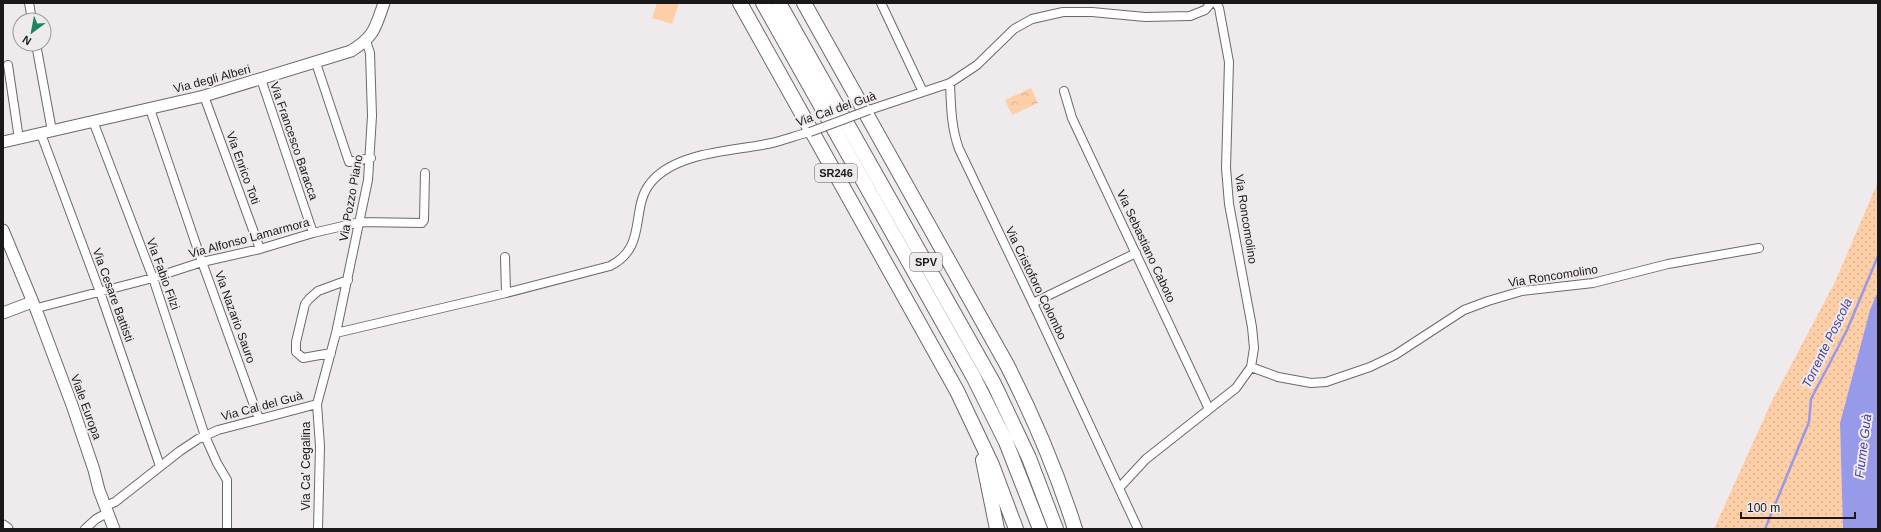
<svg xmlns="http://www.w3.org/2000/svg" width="1881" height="532" viewBox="0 0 1881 532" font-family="Helvetica,sans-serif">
<defs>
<pattern id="grass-dots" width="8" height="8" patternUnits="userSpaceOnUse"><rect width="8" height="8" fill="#fecea7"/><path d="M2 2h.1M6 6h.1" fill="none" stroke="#d9b08f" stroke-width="1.8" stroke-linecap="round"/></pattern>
<pattern id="park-crowns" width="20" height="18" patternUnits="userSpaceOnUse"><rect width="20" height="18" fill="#fecea7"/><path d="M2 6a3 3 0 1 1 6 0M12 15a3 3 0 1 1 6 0" fill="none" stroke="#d9b08f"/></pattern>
</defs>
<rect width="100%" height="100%" fill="#efeaec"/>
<!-- grass -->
<path fill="url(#grass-dots)" d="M1878,182V291L1870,310L1840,423L1843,529H1714L1771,403L1835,282Z"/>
<!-- park -->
<path fill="url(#park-crowns)" d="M1031,88L1038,103L1012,115L1005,100Z"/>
<!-- pitch -->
<path fill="#fecea7" d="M657,3H679L672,24L652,18Z"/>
<!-- water -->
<path fill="#9799e9" d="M1878,291V529H1843L1840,423L1870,310Z"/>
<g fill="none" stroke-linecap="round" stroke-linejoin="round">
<!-- stream -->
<path stroke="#9799e9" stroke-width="2.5" d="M1765,529L1809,422L1811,399L1847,330L1878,256"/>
<defs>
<path id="street" d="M29,3L32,20
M881,3L923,92
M36,44L52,131
M316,63L349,162L371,158
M8,65L19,139
M261,79L313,233
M950,83C951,106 951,127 959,149L1038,314L1138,529
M1064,91L1072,118L1209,409
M204,96L260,249
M150,109L202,262L259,419
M869,110L950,83L977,65L1014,29L1032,19L1063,12H1092L1145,17L1190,16L1205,10L1211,3
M93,121L153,278L205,436L217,463L227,480V529
M41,134L100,292L160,466
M505,257L506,293
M1033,303L1136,253
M37,308L153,278L202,262L260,249L313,233L360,222L422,223L424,220L425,173
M336,333L506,293L610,266C650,246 628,206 653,180C680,151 736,151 772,143C785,140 797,135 810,132
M331,353L303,358L296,352V342L305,304L309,299L318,291L348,280
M1251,367L1278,377L1311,383L1326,382L1370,367L1395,355L1464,310L1488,301L1522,291L1593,283L1668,264L1759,248
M317,404L320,446L318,529
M1120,487L1146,459L1236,388L1251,367L1254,348L1252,327L1229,204L1226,168L1229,62L1219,8L1216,3
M110,504L115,502L180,451L198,439L218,430L317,404L336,333L368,180L372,116L370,53L366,41
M85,529L96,519L107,513"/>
<path id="secondary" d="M3,142L204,96L351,51C375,36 375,28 384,3
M3,230L37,312L72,405L94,470L99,490L114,529
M3,313L32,302
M3,526L7,529"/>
<path id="highway" d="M740,3L957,391L992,465L1016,529
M763,3L973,376L1006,442L1040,529
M779,3L994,384L1029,458L1056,529
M804,3L1007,365C1034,418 1057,472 1075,529
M983,460L997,529"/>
</defs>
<!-- street casing -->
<use href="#street" stroke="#6d696b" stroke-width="10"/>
<!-- secondary casing -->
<use href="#secondary" stroke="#6d696b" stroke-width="13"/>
<!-- highway casing -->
<use href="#highway" stroke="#6d696b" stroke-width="16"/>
<!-- street -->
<use href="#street" stroke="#fff" stroke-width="8"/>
<!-- secondary -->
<use href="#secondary" stroke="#fff" stroke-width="11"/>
<!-- highway -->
<use href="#highway" stroke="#fff" stroke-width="14"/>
<defs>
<path id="street-bridge" d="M810,132L869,110"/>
</defs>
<!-- street-bridge casing -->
<use href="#street-bridge" stroke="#6d696b" stroke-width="10" stroke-linecap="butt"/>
<!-- street-bridge -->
<use href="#street-bridge" stroke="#fff" stroke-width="8"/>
</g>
<g text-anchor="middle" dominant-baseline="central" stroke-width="4" stroke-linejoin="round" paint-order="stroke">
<!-- shield labels -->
<g fill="#efeaec" stroke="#5a5758" stroke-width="1">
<rect x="815" y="164" width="42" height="18" rx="3"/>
<rect x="910" y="253" width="32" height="18" rx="3"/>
</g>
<g font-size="11" font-weight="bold" fill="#1a1819">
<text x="836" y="173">SR246</text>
<text x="926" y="262">SPV</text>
</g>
<!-- street labels -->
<g font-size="12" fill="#1a1819" stroke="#efeaec">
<text transform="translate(212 79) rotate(-15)">Via degli Alberi</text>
<text transform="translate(836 109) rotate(-19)">Via Cal del Guà</text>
<text transform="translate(294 141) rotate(71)">Via Francesco Baracca</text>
<text transform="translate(243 168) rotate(70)">Via Enrico Toti</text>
<text transform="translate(351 198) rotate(-80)">Via Pozzo Piano</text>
<text transform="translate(1246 219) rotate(81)">Via Roncomolino</text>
<text transform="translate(249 238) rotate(-15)">Via Alfonso Lamarmora</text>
<text transform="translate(1146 246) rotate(65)">Via Sebastiano Caboto</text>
<text transform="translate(163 274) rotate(70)">Via Fabio Filzi</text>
<text transform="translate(1553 276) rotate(-9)">Via Roncomolino</text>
<text transform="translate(1036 283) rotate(64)">Via Cristoforo Colombo</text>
<text transform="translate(113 295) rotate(70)">Via Cesare Battisti</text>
<text transform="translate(235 317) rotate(70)">Via Nazario Sauro</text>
<text transform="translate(262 406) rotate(-15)">Via Cal del Guà</text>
<text transform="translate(86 407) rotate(70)">Viale Europa</text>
<text transform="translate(306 466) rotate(-90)">Via Ca' Cegalina</text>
</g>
<!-- water labels -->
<g font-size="13" font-style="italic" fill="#473f9d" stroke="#efeaec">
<text transform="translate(1827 343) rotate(-64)">Torrente Poscola</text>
<text transform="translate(1863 446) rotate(-83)">Fiume Guà</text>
</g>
</g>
<!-- border -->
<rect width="1881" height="532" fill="none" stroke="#1a1819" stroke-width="8"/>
<!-- north arrow -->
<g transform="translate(32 32) rotate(212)"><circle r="19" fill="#efeaec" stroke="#9a9698"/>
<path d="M0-3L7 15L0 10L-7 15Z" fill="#1b8561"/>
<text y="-6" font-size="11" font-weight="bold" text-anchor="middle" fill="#1a1819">N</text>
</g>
<!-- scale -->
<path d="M1741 512v6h114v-6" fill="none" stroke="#1a1819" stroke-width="2"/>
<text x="1747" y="512" font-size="12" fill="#1a1819" stroke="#efeaec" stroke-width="3" paint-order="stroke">100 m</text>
</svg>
